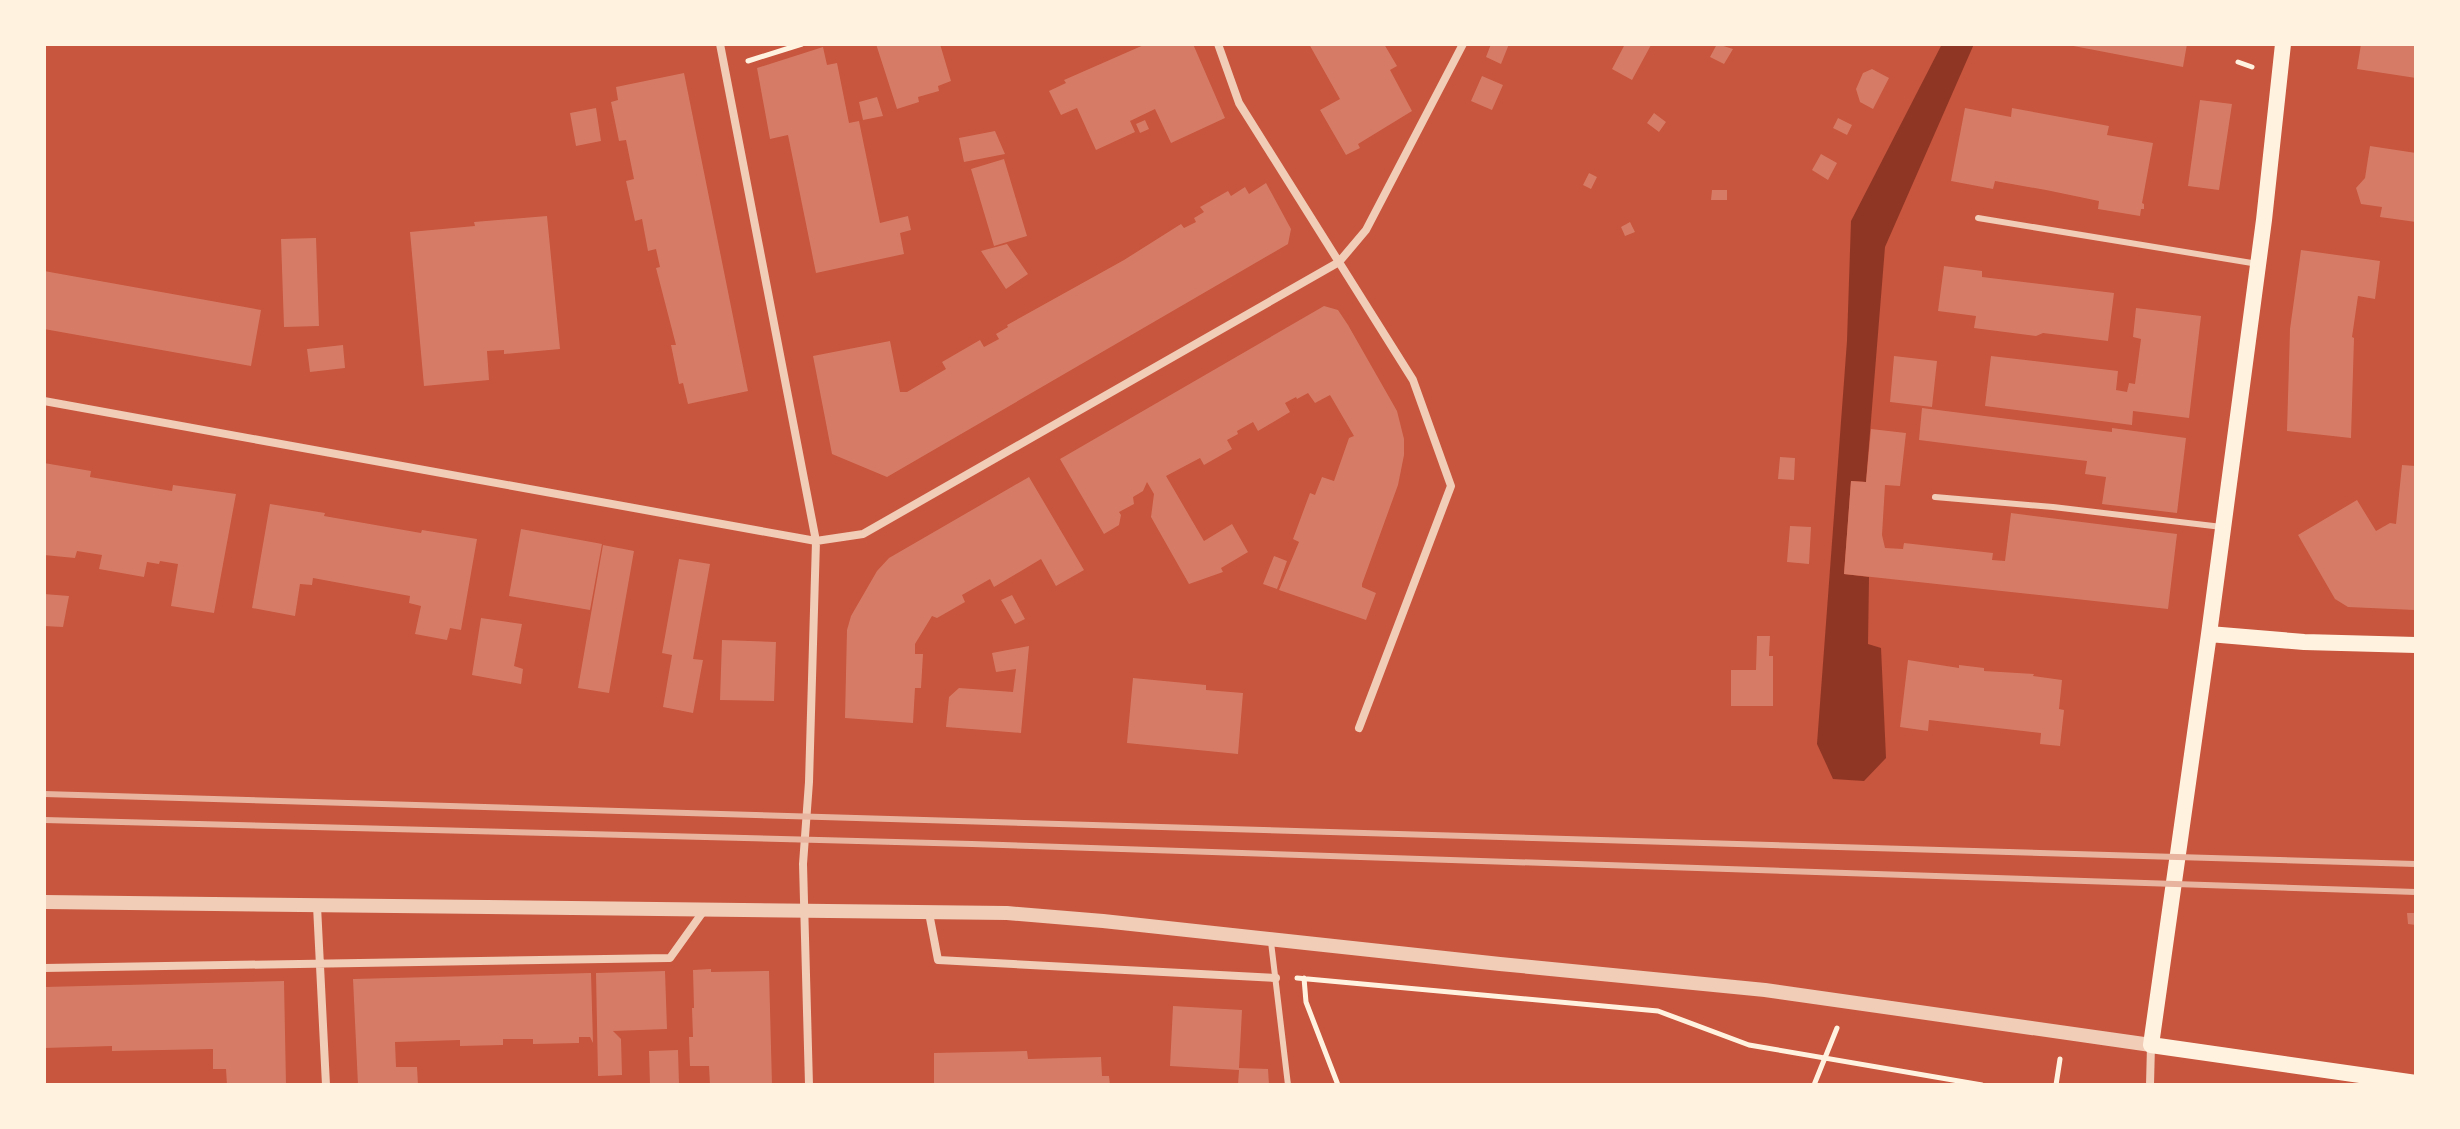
<svg xmlns="http://www.w3.org/2000/svg" width="2460" height="1129" viewBox="0 0 2460 1129" font-family="Poppins,sans-serif">
<rect width="100%" height="100%" fill="#c8553d"/>
<!-- water -->
<path fill="#8f3625" d="M1942,44H1974L1885,247L1866,482L1851,481L1844,574L1869,577L1868,644L1881,648L1886,758L1864,781L1833,779L1817,744L1847,341L1851,221Z"/>
<!-- building -->
<path fill="#d67c66" d="M876,44H940L951,81L938,86L939,91L918,97L919,102L897,109Z
M1146,44H1193L1225,118L1171,143L1155,109L1130,121L1135,132L1096,150L1077,108L1061,115L1049,91L1066,83L1064,80Z
M1309,44H1384L1397,66L1390,70L1412,111L1358,144L1360,148L1346,155L1320,110L1340,99Z
M1491,44H1509L1501,64L1486,57Z
M1625,44L1651,45L1632,80L1612,69Z
M1717,44L1733,49L1724,64L1710,57Z
M2063,44H2187L2183,67Z
M2361,44H2416V78L2357,69Z
M823,47L827,65L837,63L849,123L859,121L880,223L908,216L911,230L900,233L904,254L816,273L788,135L770,139L757,68Z
M1872,69L1889,78L1873,109L1860,102L1856,89L1863,73Z
M684,73L748,391L688,404L683,383L679,384L671,345H676L656,268L660,267L656,249L648,251L642,219L635,221L626,181L634,179L626,140L619,141L611,102L618,100L616,87Z
M1482,76L1503,85L1492,110L1471,101Z
M877,97L883,116L863,120L859,102Z
M2200,100L2232,104L2219,190L2188,186Z
M596,108L601,141L576,146L570,113Z
M1965,108L2011,117L2012,108L2109,126L2107,135L2153,143L2142,203L2144,204V209H2141L2140,216L2098,209L2099,201L2046,190L1995,181L1993,189L1951,181Z
M1654,113L1666,122L1659,132L1647,123Z
M1838,118L1852,125L1847,135L1833,128Z
M1145,120L1149,129L1140,133L1136,124Z
M995,131L1005,154L964,162L959,138Z
M2370,146L2416,153V222L2380,217L2382,207L2361,204L2356,188L2365,178Z
M1821,154L1837,163L1828,180L1812,170Z
M1004,159L1027,236L994,246L971,169Z
M1589,173L1597,177L1591,189L1583,185Z
M1266,183L1291,229L1288,244L887,477L832,454L813,356L890,341L900,392H907L946,369L942,362L980,340L984,347L999,339L996,334L1008,327L1007,325L1124,260L1181,224L1184,228L1196,222L1194,218L1204,212L1200,207L1228,191L1231,196L1245,187L1249,194Z
M1712,190H1727V200H1711Z
M547,216L560,349L504,354V350L487,351L489,380L424,386L410,232L475,226L474,222Z
M1630,222L1635,232L1625,236L1621,227Z
M316,238L319,326L284,327L281,239Z
M1007,244L1028,274L1006,289L981,251Z
M2301,250L2380,261L2375,299L2358,296L2352,337L2354,338L2351,438L2287,431L2290,329Z
M1944,266L1982,271V277L2114,293L2108,341L2043,333L2036,336L1974,328L1976,316L1938,311Z
M44,271L261,310L251,366L44,329Z
M1324,306L1338,310L1348,325L1397,411L1404,439V455L1398,485L1362,584V587L1376,593L1366,620L1279,590L1299,542L1293,539L1310,493L1315,495L1322,477L1334,481L1349,438L1354,436L1330,395L1315,403L1308,393L1297,399L1296,397L1285,403L1290,412L1258,431L1253,422L1237,431L1238,434L1227,440L1232,449L1204,465L1200,458L1166,476L1204,541L1232,524L1248,552L1221,568L1223,572L1189,584L1151,517L1154,494L1147,482L1143,491L1133,497L1134,504L1119,512L1121,515L1119,525L1104,534L1060,459Z
M2136,308L2201,316L2189,418L2133,411L2132,425L1985,406L1991,356L2118,371L2116,390L2127,392L2129,383L2135,384L2141,339L2133,337Z
M343,345L345,368L310,372L307,349Z
M1894,356L1937,361L1932,407L1890,402Z
M1922,408L2112,432V428L2186,438L2177,513L2102,504L2106,477L2085,474L2087,461L1919,440Z
M1871,429L1906,433L1900,486L1885,485L1882,535L1885,548L1903,549L1904,543L1993,553L1992,560L2005,561L2011,513L2177,534L2168,609L1844,574L1851,481L1866,482Z
M1780,457L1795,458L1794,480L1778,479Z
M44,463L91,471L90,477L172,491L173,485L236,494L214,613L171,606L178,564L160,561L159,564L147,562L144,577L99,569L102,555L77,551L75,558L44,555Z
M2402,465L2416,466L2415,610L2348,607L2335,599L2298,535L2357,500L2376,531L2390,523L2396,524Z
M1029,477L1084,570L1056,586L1041,559L994,587L990,579L962,595L965,602L937,618L932,616L915,644V654H923L921,688H915L913,723L845,718L847,630L851,616L877,571L889,558Z
M270,504L325,513L324,516L421,533L422,530L477,539L461,630L450,628L447,640L415,634L421,606L409,603L410,596L313,578L312,585L300,584L295,616L252,608Z
M1790,526L1811,527L1809,564L1787,562Z
M521,529L602,544L590,610L509,596Z
M603,545L634,551L609,693L578,688Z
M1274,556L1287,561L1277,589L1263,584Z
M679,559L710,564L693,659L703,660L693,713L663,707L672,655L662,653Z
M44,594L69,596L63,627L44,626Z
M1012,595L1025,619L1015,624L1001,600Z
M481,618L522,624L514,666L523,669L521,684L472,675Z
M1757,636H1770L1769,656H1773V706H1731V670H1756Z
M722,640L776,642L774,701L720,700Z
M1029,646L1021,733L946,727L949,697L959,688L1013,692L1016,669L996,672L992,653Z
M1908,660L1959,668V665L1984,668V671L2034,674L2033,676L2062,680L2059,709L2064,710L2060,746L2040,744L2041,733L1929,720L1928,731L1900,727Z
M1133,678L1206,685V690L1243,693L1238,754L1127,743Z
M2407,913H2416V925L2408,924Z
M711,969V972L769,971L772,1085H710L709,1066H690L689,1037H693L692,1008H694L693,970Z
M665,971L667,1029L613,1031L621,1039L622,1075L598,1076L596,973Z
M591,973L593,1043L590,1037H579V1043L533,1044V1039H503V1045L460,1046V1040L395,1042L396,1067H417L418,1085H358L353,979Z
M284,981L286,1085H227L226,1069H213V1049L112,1051V1046L44,1048V987Z
M1173,1006L1242,1010L1239,1068L1268,1069L1269,1085H1238L1239,1070L1170,1066Z
M678,1050L679,1085H650L649,1051Z
M1027,1051L1028,1059L1101,1057L1102,1076H1109L1110,1085H934V1053Z"/>
<g fill="none" stroke-linecap="round" stroke-linejoin="round">
<!-- path -->
<path stroke="#fff3e0" stroke-width="5" d="M748,61L802,44
M2238,62L2252,67
M1297,978L1658,1011L1749,1045L1982,1085
M1304,978L1306,1002L1338,1085
M1814,1085L1837,1028
M2056,1085L2060,1059"/>
<!-- service -->
<path stroke="#f1ccb7" stroke-width="6" d="M1978,218L2258,264
M1935,497L2053,507L2222,527
M1271,942L1288,1085"/>
<!-- minor -->
<path stroke="#f1ccb7" stroke-width="8" d="M720,44L816,541L809,782L803,864L809,1085
M1218,44L1239,103L1413,380L1451,486L1359,728
M44,401L816,541L863,534L1339,262L1366,230L1463,44
M317,906L326,1085
M929,913L938,960L1276,978
M44,968L670,958L705,909
M2150,1085L2151,1045"/>
<!-- tertiary -->
<path stroke="#f1ccb7" stroke-width="14" d="M44,902L1007,913L1103,921L1500,964L1765,990L2151,1045"/>
<!-- secondary -->
<path stroke="#fff3e0" stroke-width="16" d="M2283,44L2264,220L2209,634L2151,1045L2416,1083
M2209,634L2304,642L2416,645"/>
<!-- rail -->
<path stroke="#e9b49f" stroke-width="6" d="M44,794L2416,864
M44,820L972,844L2416,892"/>
</g>
<!-- border -->
<rect width="2460" height="1129" fill="none" stroke="#fff3e0" stroke-width="92"/>
</svg>
